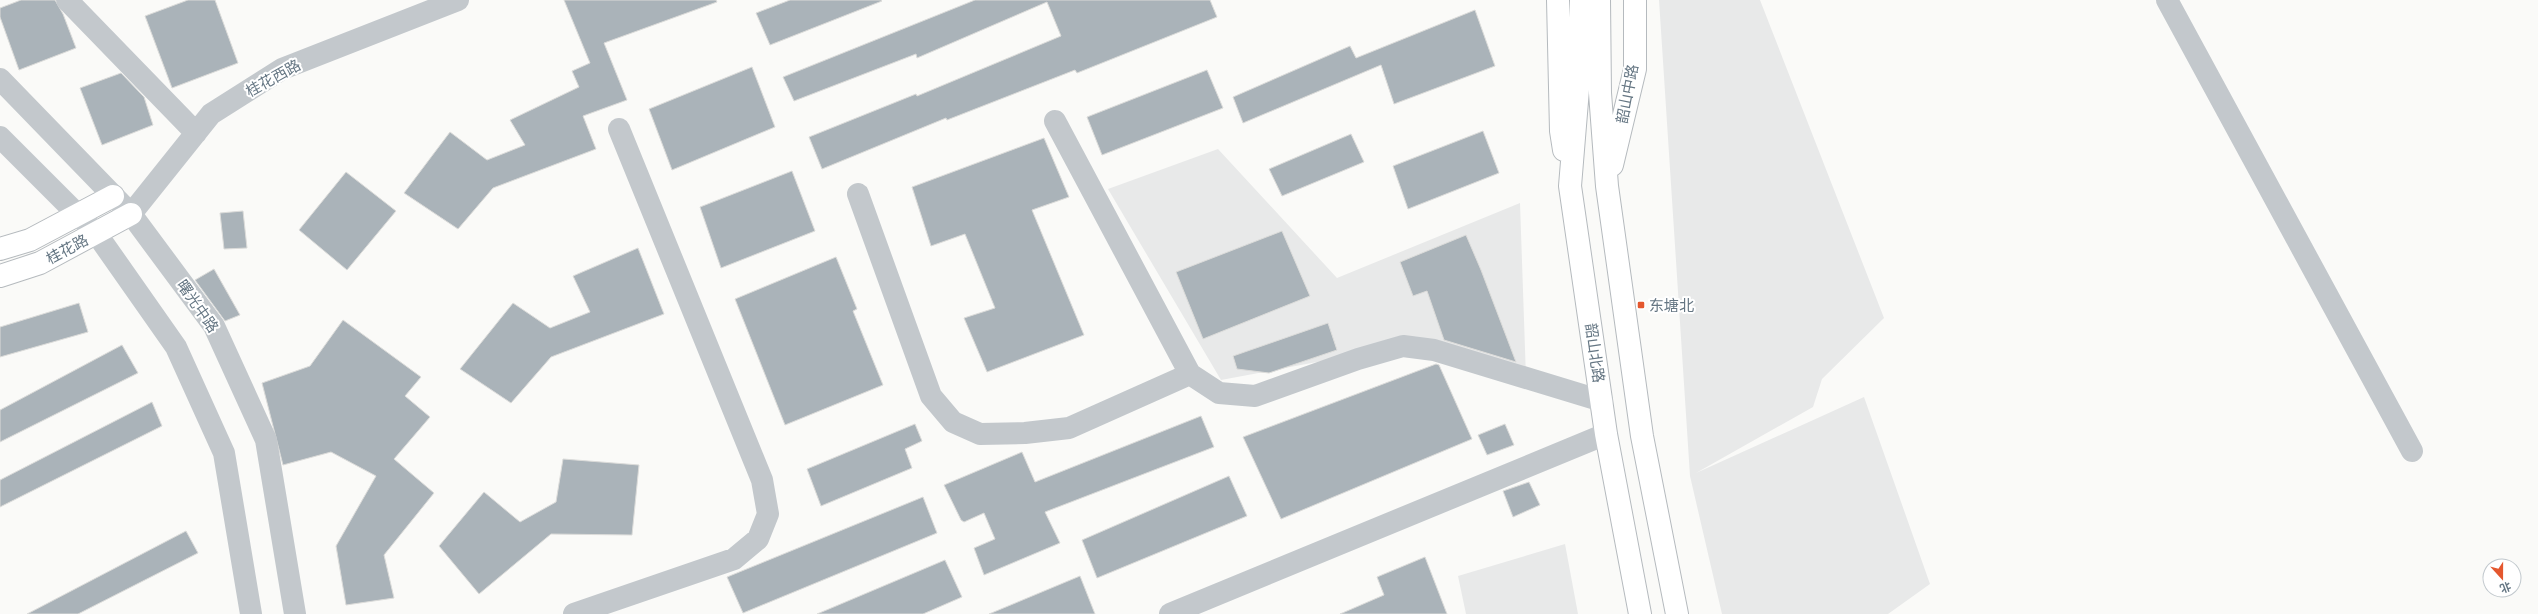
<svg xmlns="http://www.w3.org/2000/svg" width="2538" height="614" viewBox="0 0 2538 614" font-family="Mulish,'Noto Sans SC',sans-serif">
<rect width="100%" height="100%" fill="#fafaf8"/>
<!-- built -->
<path fill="#e8e9e9" d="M1659,0H1760L1884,318L1822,379L1813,407L1696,473L1864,397L1930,584L1888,614H1722L1690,476Z
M1218,149L1337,278L1520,203L1526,378L1403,346L1221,380L1108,189Z
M1565,544L1578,614H1466L1458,576Z"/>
<!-- building -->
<path fill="#aab3b9" stroke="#dcdcda" d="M21,0H55L63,14L76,48L19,70L0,17V8Z
M188,0H215L238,63L172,88L145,16Z
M564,0H716L717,2L604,43L627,100L583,116L596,149L493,188L458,229L404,193L450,132L487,160L525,145L510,120L579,87L572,71L590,63Z
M790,0H881L882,1L770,45L756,13Z
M975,0H1210L1217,17L1077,73L1075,70L947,120L946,118L822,169L809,137L916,94L917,96L1061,36L1047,2L917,58L916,54L794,101L783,77Z
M1475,10L1495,66L1394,104L1381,65L1243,123L1233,97L1350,46L1356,58Z
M752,67L775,127L672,170L649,109Z
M1207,70L1223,108L1102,155L1087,117Z
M121,73L144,97L153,125L102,145L80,88Z
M1483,131L1499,173L1408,209L1393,166Z
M1351,134L1364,162L1282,196L1269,169Z
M1044,138L1069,197L1032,210L1084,335L987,372L964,318L995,308L965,234L931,246L912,187Z
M792,171L815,231L721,268L700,207Z
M346,172L396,211L347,270L299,230Z
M243,211L247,248L224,249L220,213Z
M1282,231L1310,296L1203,339L1176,272Z
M1466,235L1481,270L1516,362L1444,340L1427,291L1413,296L1400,262Z
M638,248L664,314L551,357L511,403L460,369L513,303L550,328L590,312L573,276Z
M836,257L857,309L853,311L883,385L785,425L735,299Z
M214,269L240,315L225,321L195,280Z
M79,303L88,332L0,357V327Z
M343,320L421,377L405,396L430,417L394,459L434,493L384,555L394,598L346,605L336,546L376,476L331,452L283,465L262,383L310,366Z
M1328,323L1337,350L1269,373L1237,369L1233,356Z
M122,345L138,373L0,442V410Z
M1436,364L1439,365L1472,439L1281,519L1243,437Z
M152,402L162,426L0,507V480Z
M1201,416L1214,447L1045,512L1060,543L984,575L974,548L995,539L984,513L964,522L961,520L944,485L1022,452L1035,482Z
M915,424L922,441L905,449L912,468L821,506L807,469Z
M1505,424L1514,445L1487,455L1478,435Z
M563,459L639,465L632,535L551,534L479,594L439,546L484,492L520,522L556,502Z
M1229,476L1247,516L1097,578L1082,540Z
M1529,482L1540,505L1513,517L1503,491Z
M923,497L937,533L743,613L727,577Z
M186,531L198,553L78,614H27Z
M1425,557L1447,614H1340L1384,595L1377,577Z
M945,560L962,597L923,614H817Z
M1080,576L1095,614H989Z"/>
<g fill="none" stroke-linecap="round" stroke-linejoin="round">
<defs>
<path id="major" d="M1558,0L1561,131L1564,150
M1581,0L1578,89L1570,186L1606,434L1640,614
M1599,0L1600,93L1607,186L1642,436L1677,614
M1612,165L1635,69V0
M0,249L30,240L113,196
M0,276L40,263L131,214"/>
</defs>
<!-- major casing -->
<use href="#major" stroke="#b5babe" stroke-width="24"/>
<!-- minor -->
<path stroke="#c3c8cc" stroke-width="22" d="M67,0L196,133
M2167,0L2412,451
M0,79L131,214L214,326L266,440L295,614
M1055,121L1190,374L1219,393L1255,396L1358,359L1403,346L1434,350L1602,401
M0,137L96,233L176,347L224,453L251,614
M858,194L931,396L953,422L980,434L1025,433L1069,428L1190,374
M131,214L211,114L282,69L458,0
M574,614L734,559L758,539L768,514L762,480L619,129
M1170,614L1606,434"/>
<!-- major -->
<use href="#major" stroke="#fff" stroke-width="22"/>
</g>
<!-- markers -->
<rect fill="#e4572e" stroke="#fff" stroke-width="1.5" x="1637" y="301" width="8" height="8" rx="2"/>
<g text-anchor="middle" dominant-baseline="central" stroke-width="4" stroke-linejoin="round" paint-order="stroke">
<!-- street labels -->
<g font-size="15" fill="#657683" stroke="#fff">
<text transform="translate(273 78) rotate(-29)">桂花西路</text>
<text transform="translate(1627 94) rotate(-79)">韶山中路</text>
<text transform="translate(67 249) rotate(-28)">桂花路</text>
<text transform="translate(198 306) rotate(55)">曙光中路</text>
<text transform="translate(1595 353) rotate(82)">韶山北路</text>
</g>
<!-- poi labels -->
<g font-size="15" fill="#657683" stroke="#fff" text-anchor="start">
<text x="1649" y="305">东塘北</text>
</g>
</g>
<!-- north arrow -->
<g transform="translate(2502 578) rotate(159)"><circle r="19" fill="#ffffff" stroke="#c1c8cd"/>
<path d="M0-3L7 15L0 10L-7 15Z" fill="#e4572e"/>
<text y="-6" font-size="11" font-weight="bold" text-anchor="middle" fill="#657683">北</text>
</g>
</svg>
